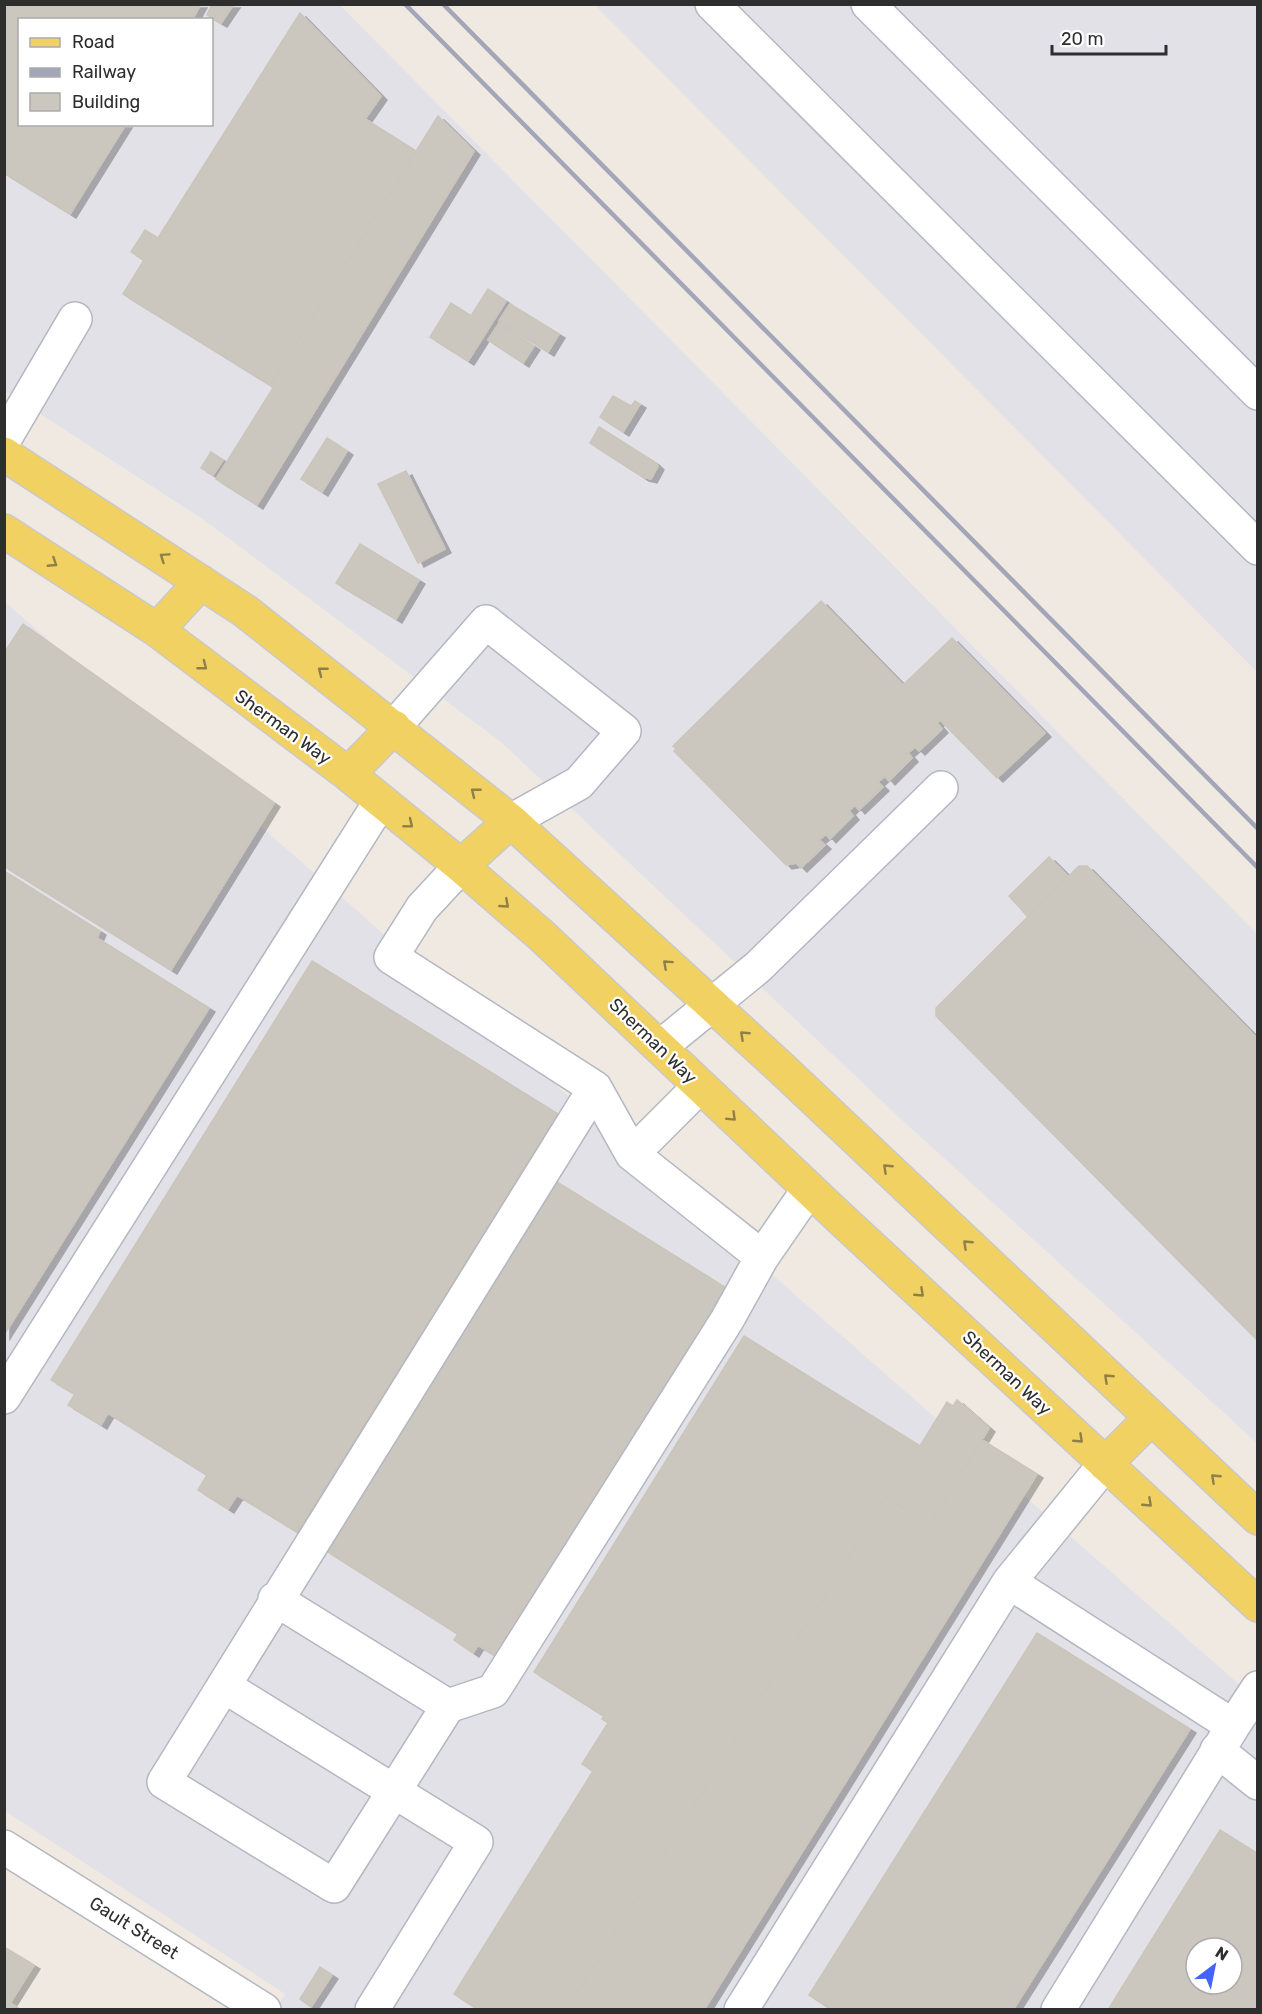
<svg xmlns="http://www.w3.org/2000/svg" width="1262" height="2014" viewBox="0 0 1262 2014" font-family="Rubik,sans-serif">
<defs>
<filter id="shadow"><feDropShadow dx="6" dy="4" stdDeviation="0" flood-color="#0004"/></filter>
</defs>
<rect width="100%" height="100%" fill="#efe9e1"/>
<!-- industrial -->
<path fill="#e3e1e8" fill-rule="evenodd" d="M4,5H340L1257,934V1443L901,1119L501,742L204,520L5,391ZM20,20H212V124H20Z
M595,5H1257V672Z
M4,601L1257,1700V2009H276L285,1994L5,1811ZM1196,1948H1232V1984H1196Z"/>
<!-- building -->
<path fill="#cbc7bf" stroke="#cbc5ba" stroke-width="1.5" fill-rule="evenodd" filter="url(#shadow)" d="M4,4H201L192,20H20V124H126L70,214L4,173Z
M212,4H234L221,23L207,15Z
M300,13L381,96L365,119L416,151L270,385L123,294L144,260L131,252L145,230L158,238Z
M438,116L474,151L257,505L216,479L273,388L270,385Z
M488,289L506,301L468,361L430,337L451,303L471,316Z
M510,304L559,334L548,352L499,321Z
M499,323L534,346L523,363L488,340Z
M613,396L631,406L635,401L640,404L623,432L600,417Z
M599,427L653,461L658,466L651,479L643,477L590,443Z
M327,438L347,451L322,492L301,479Z
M211,452L223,460L213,475L201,468Z
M406,471L445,549L418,563L378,484Z
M360,544L419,580L396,619L336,583Z
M821,601L903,685L952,638L1045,733L997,778L940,720L937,723L942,729L919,751L915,747L908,753L912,758L889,781L885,776L878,782L883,787L859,810L855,805L849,811L853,816L830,839L826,834L819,840L825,845L801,868L796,863L786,865L674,751L676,749L673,746Z
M23,624L274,803L171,970L4,866V653Z
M1049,857L1069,877L1028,917L1009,896Z
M1079,866H1087L1258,1039V1341L936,1016V1008Z
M4,871L100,931L97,938L209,1008L4,1335Z
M312,961L558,1114L297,1532L237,1495L228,1509L198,1490L207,1475L108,1413L101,1425L68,1405L75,1394L51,1380Z
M557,1182L731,1291L500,1659L478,1645L473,1653L454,1640L458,1634L325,1550Z
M744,1336L920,1446L947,1402L953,1406L957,1400L989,1428L930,1525L886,1497L567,2010H479L454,1994L593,1771L582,1764L608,1723L602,1719L604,1716L534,1672Z
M982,1440L1037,1474L704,2010H567L886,1497L930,1525Z
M1037,1633L1190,1729L1013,2010H832L809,1995Z
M1220,1830L1258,1854V2010H1147L1119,1992ZM1196,1948H1232V1984H1196Z
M4,1947L34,1965L10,2003L21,2010H4Z
M320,1967L332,1975L311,2007L300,1999Z
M1119,1992L1147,2010H1108Z"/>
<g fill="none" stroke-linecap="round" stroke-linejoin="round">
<defs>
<path id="minor" d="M712,4L1258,548
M868,4L1258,393
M4,440L75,319
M394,727L486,622L624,731L579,783L511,821
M461,866L422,908L391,957L595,1088L632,1154L762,1257L809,1189
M660,1047L758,967L941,788
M632,1154L700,1086
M4,1397L381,801
M1009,1582L1233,1726L1258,1688
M275,1599L448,1706L334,1886L164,1782L595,1088
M224,1686L476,1842L372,2010
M448,1706L493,1691L727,1320L762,1257
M1217,1750L1258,1783
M4,1847L264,2010
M741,2010L1009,1582L1105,1464
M1058,2010L1233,1726"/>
<path id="major" d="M4,454L245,611L511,821L780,1067L1258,1518
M4,531L157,630L348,774L461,866L542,936L840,1218L1258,1605
M157,630L201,582
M348,774L394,727
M461,866L511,821
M1105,1464L1151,1418"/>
</defs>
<!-- minor casing -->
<use href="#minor" stroke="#b4b7c1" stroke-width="36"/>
<!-- major casing -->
<use href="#major" stroke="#c9c9c9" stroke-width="36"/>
<!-- minor -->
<use href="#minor" stroke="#fff" stroke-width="33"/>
<!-- major -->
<use href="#major" stroke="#f2d163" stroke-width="33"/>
<!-- rail -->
<path stroke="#a3a6b8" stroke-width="4.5" d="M405,4L1258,868
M443,4L1258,829"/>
</g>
<!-- one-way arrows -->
<defs><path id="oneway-chevron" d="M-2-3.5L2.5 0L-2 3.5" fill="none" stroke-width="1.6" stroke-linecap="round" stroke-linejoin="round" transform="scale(1.5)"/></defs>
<g stroke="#908048">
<use href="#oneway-chevron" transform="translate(164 557) rotate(-146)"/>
<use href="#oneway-chevron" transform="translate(53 563) rotate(33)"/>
<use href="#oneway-chevron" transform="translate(203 666) rotate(38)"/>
<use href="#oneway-chevron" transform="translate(322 671) rotate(-142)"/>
<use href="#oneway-chevron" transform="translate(475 792) rotate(-141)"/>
<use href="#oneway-chevron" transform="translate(409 824) rotate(39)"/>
<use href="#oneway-chevron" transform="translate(505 904) rotate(41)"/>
<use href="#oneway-chevron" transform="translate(667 964) rotate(-138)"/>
<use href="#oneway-chevron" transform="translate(744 1035) rotate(-137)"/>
<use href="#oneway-chevron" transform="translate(732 1117) rotate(44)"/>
<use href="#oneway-chevron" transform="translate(887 1168) rotate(-137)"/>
<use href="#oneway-chevron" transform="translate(967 1244) rotate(-137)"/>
<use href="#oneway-chevron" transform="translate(920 1293) rotate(43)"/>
<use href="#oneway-chevron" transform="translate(1108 1378) rotate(-137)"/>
<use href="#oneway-chevron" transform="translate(1079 1439) rotate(43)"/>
<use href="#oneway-chevron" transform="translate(1215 1478) rotate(-137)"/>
<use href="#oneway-chevron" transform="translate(1148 1503) rotate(43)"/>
</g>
<g text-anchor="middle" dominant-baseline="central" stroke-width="4.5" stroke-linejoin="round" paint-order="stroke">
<!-- street labels -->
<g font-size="18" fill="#2e2e2e" stroke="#fff">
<text transform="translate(283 727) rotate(36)">Sherman Way</text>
<text transform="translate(653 1041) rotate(44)">Sherman Way</text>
<text transform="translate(1007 1373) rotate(43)">Sherman Way</text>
<text transform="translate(134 1928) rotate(32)">Gault Street</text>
</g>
</g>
<!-- border -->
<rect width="1262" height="2014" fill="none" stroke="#2e2e2e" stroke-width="12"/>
<!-- legend -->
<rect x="18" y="18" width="195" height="108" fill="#ffffff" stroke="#ababab" stroke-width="1.5"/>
<rect x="30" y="38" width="30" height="9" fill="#f2d163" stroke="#ababab" stroke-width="1.5"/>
<text x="72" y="48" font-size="18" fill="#2e2e2e">Road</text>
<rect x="30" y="68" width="30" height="9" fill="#a3a6b8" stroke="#ababab" stroke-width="1.5"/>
<text x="72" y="78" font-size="18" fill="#2e2e2e">Railway</text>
<rect x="30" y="93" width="30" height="18" fill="#cbc7bf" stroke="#ababab" stroke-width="1.5"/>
<text x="72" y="108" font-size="18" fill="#2e2e2e">Building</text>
<!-- north arrow -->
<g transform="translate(1214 1966) rotate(32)"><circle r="28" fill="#ffffff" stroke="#ababab" stroke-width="1.5"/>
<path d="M0-4.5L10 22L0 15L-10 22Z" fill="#4264fb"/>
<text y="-9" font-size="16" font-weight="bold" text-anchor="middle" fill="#2e2e2e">N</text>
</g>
<!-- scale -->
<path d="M1052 45v9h114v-9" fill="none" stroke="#2e2e2e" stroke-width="3"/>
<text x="1061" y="45" font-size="18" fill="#2e2e2e" stroke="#ffffff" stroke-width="4.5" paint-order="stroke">20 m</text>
</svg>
